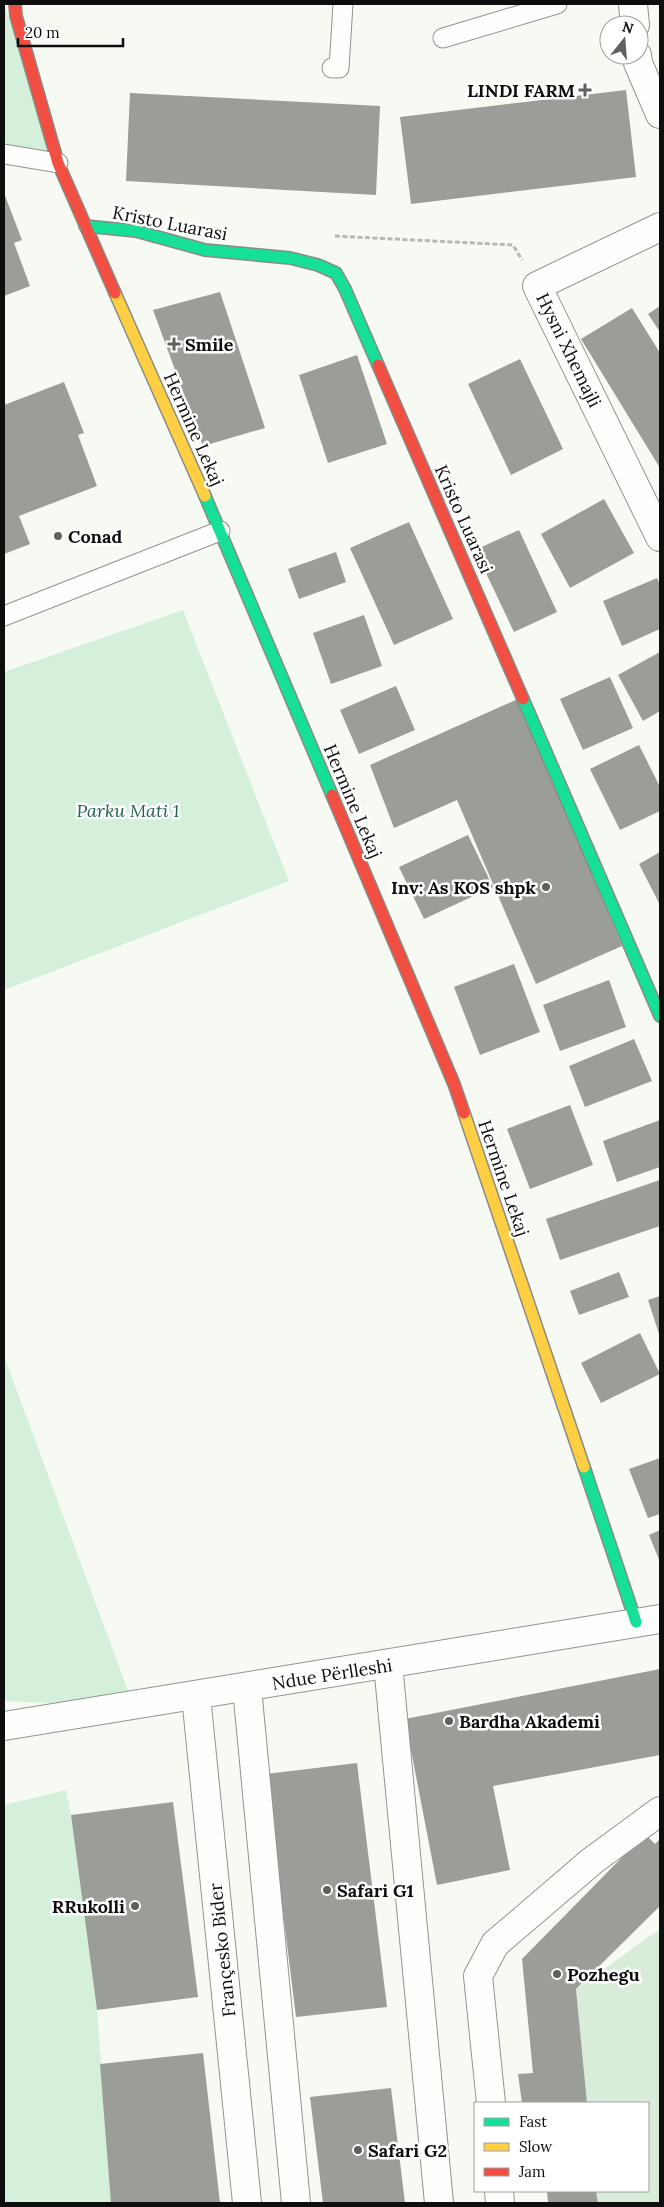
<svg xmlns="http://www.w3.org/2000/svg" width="664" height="2207" viewBox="0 0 664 2207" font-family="Lora,serif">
<rect width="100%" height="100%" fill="#f6faf2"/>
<!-- green -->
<path fill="#d4f0da" d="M4,4L58,163L4,154Z
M183,610L289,881L4,990V672Z
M4,1356L134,1707L4,1701Z
M66,1790L71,1815L97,2010L112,2203H4V1805Z"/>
<!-- cemetery -->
<path fill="#d9ecd9" d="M660,1929V2203H598L596,2191H648V2103H587L576,1989Z"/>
<!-- building -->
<path fill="#9b9e98" d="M626,90L636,177L411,204L400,117Z
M130,93L380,106L376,195L126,181Z
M4,193L22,240L14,243L30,286L4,296Z
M220,292L265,428L203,446L153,310Z
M660,306V332L648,314Z
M632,308L660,353V468L581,339Z
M357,355L387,444L328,463L299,375Z
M520,359L563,449L511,475L468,384Z
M64,382L84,433L78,435L97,486L19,516L30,544L4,554V405Z
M604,499L634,553L570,588L541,534Z
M409,522L453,619L394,645L350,548Z
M519,530L557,612L514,632L475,550Z
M336,552L346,582L299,599L288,569Z
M657,578L660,585V629L622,646L603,601Z
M364,615L382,666L331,684L313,633Z
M660,652V711L643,721L618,675Z
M610,677L633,728L583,750L560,699Z
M396,686L415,730L359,754L340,710Z
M518,699L622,946L536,984L457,800L394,828L370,765Z
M639,745L660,787V811L620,830L590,769Z
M468,835L493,887L424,919L399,867Z
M660,852V905L639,864Z
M514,964L540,1032L480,1055L454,987Z
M609,980L626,1027L560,1051L543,1005Z
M634,1039L652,1081L585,1107L569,1066Z
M570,1105L593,1165L530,1189L507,1129Z
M660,1120V1167L617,1182L603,1141Z
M660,1180V1226L560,1260L546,1219Z
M619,1272L629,1297L579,1315L570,1291Z
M660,1296V1337L648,1300Z
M640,1333L660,1374L601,1403L581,1363Z
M660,1458V1514L648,1518L629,1469Z
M660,1530V1562L649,1535Z
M660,1669V1755L493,1786L510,1870L437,1885L405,1719Z
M357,1763L387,2007L296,2017L266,1774Z
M173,1802L198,1997L97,2010L71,1815Z
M645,1834L655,1844L660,1839V1906L576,1989L587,2103H522L518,2074L533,2073L522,1959Z
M203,2053L220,2203H111L100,2064Z
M391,2088L405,2203H323L310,2097Z
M547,2191H596L598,2203H548Z"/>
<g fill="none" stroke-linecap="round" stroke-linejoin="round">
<defs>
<path id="lane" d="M443,38L557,4
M332,68H339L343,4
M4,154L58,163
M4,616L220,531"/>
<path id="street" d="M633,4L635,25
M637,55L638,63L660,114
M660,227L537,286L660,537
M388,1664L439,2203
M247,1688L296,2203
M196,1696L247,2203
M4,1726L660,1619
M491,2103L478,1976L495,1944L592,1861L660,1811
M499,2191L500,2203"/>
<path id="fast" d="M85,226L136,231L205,250L290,258L318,265L336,273L345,289L378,365
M205,496L332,795
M523,699L660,1016
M584,1467L636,1622"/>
<path id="slow" d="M115,293L205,496
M464,1113L584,1467"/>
<path id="jam" d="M15,4L16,16L58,163L115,293
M378,365L523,699
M332,795L454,1084L464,1113"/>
</defs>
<!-- lane casing -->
<use href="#lane" stroke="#929491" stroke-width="21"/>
<!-- street casing -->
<use href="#street" stroke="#929491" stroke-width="30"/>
<!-- fast casing -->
<use href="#fast" stroke="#898b87" stroke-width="14"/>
<!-- slow casing -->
<use href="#slow" stroke="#898b87" stroke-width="14"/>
<!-- jam casing -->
<use href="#jam" stroke="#898b87" stroke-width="14"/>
<!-- path -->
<path stroke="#b7b8b6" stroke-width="3" stroke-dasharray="5 2.5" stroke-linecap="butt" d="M335,236L513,245L522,260"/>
<!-- lane -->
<use href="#lane" stroke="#fefefd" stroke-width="19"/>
<!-- street -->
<use href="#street" stroke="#fefefd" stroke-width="28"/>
<!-- fast -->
<use href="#fast" stroke="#16e098" stroke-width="11"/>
<!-- slow -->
<use href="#slow" stroke="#ffcf43" stroke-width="11"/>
<!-- jam -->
<use href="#jam" stroke="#f24e42" stroke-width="11"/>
</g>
<!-- markers -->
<g fill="#5f615e" stroke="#fff" stroke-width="2">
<path d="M582.5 82.5h5v5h5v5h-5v5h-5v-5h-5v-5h5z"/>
<path d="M171.5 336.5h5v5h5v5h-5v5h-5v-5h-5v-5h5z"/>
<circle cx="58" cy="536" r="5"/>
<circle cx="546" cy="887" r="5"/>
<circle cx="449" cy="1721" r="5"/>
<circle cx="327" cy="1890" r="5"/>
<circle cx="135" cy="1906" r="5"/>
<circle cx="557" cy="1974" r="5"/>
<circle cx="358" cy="2150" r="5"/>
</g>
<g text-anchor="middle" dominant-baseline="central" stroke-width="5" stroke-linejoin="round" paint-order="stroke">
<!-- poi labels -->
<g font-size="18" font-weight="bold" fill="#0e0e0e" stroke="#fff" text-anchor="start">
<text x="575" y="90" text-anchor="end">LINDI FARM</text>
<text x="185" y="344">Smile</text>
<text x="68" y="536">Conad</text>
<text x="536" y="887" text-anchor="end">Inv: As KOS shpk</text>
<text x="459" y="1721">Bardha Akademi</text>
<text x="337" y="1890">Safari G1</text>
<text x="125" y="1906" text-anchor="end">RRukolli</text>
<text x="567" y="1974">Pozhegu</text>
<text x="368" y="2150">Safari G2</text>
</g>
<!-- street labels -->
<g font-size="18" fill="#0e0e0e" stroke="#fff">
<text transform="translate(170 223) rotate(11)">Kristo Luarasi</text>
<text transform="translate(569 350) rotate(64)">Hysni Xhemajli</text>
<text transform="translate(194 429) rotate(66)">Hermine Lekaj</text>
<text transform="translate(464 519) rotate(66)">Kristo Luarasi</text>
<text transform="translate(353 801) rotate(67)">Hermine Lekaj</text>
<text transform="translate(504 1178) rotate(71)">Hermine Lekaj</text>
<text transform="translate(332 1674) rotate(-9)">Ndue Përlleshi</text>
<text transform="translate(222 1950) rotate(-96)">Françesko Bider</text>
</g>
<!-- park labels -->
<g font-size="18" font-style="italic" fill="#206349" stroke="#fff">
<text x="128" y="810">Parku Mati 1</text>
</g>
</g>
<!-- border -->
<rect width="664" height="2207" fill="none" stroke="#0e0e0e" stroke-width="10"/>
<!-- legend -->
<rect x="474" y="2102" width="175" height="90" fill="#ffffff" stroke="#9f9f9f"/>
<rect x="484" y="2118" width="25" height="8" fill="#16e098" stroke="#9f9f9f"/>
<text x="519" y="2127" font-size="15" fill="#0e0e0e">Fast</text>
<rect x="484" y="2143" width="25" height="8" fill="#ffcf43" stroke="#9f9f9f"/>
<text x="519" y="2152" font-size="15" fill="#0e0e0e">Slow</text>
<rect x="484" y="2168" width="25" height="8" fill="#f24e42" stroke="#9f9f9f"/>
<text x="519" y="2177" font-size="15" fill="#0e0e0e">Jam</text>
<!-- north arrow -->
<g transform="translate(624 40) rotate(17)"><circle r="24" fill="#ffffff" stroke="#9f9f9f"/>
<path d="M0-4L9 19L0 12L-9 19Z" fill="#5f615e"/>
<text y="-8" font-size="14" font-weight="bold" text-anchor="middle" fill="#0e0e0e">N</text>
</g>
<!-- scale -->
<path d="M18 38v8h105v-8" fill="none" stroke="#0e0e0e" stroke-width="2.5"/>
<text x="25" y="38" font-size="15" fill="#0e0e0e" stroke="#ffffff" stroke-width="4" paint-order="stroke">20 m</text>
</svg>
